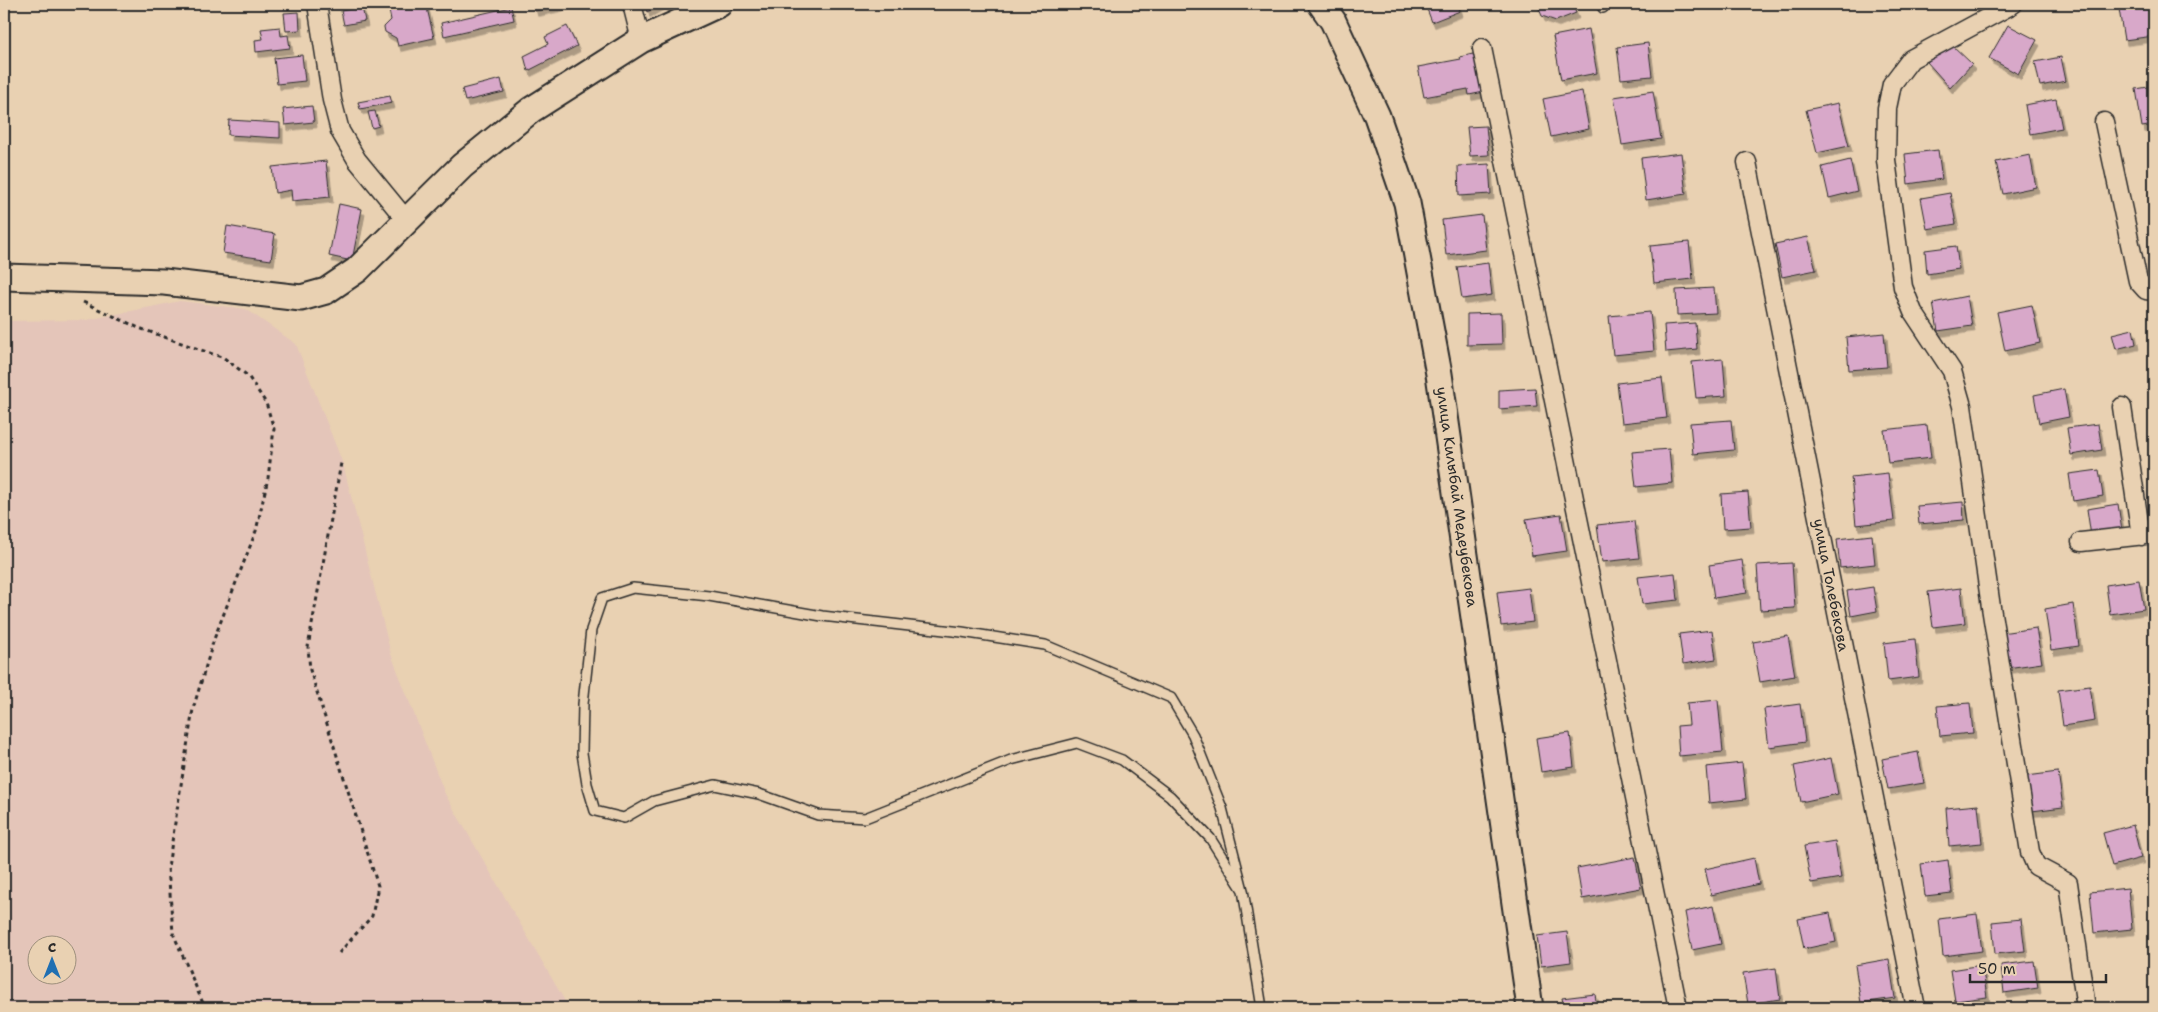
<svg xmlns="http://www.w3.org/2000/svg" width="2158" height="1012" viewBox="0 0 2158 1012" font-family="'Shantell Sans',sans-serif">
<defs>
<filter id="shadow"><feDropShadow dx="3" dy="5.5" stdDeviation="0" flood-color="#0004"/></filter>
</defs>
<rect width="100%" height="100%" fill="#e9d1b2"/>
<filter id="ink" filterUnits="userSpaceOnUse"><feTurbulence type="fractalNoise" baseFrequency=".02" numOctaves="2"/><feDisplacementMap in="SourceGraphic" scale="10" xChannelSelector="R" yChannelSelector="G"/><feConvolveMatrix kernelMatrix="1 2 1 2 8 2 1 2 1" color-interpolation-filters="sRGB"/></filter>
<g filter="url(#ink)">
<!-- built -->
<path fill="#e4c5b9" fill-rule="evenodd" d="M180,301L246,309L296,344L343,464L391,654L445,794L569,1008H4V321L87,320ZM38,944H68V974H38Z"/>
<!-- building -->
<path fill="#d8a8c9" stroke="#2b2b2b" filter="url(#shadow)" d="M396,4H426L434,38L398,46L396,38L385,32L384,27L391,20L388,5Z
M533,4H566L535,11Z
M645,4H661L647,12Z
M1425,4H1458L1460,11L1432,22Z
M1537,4H1572L1576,13L1556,21L1542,16Z
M2152,4L2154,36L2124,40L2119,9Z
M362,7L365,21L344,25L341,11Z
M511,7L514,20L444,36L441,23Z
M299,12L300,30L286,31L284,13Z
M2008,25L2037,40L2018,74L1989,58Z
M567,26L577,46L528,71L524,56L548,44L545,37Z
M280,27L281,36L288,35L290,48L256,52L255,40L263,39L261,29Z
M1589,29L1597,73L1561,80L1553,36Z
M1648,43L1652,76L1621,79L1617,47Z
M1951,44L1972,64L1950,88L1927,62Z
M1477,53L1484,92L1469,95L1468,89L1424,97L1418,67L1461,59L1460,57Z
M302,55L305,81L277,84L274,58Z
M2061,57L2066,81L2040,86L2035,62Z
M501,79L504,92L465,101L462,89Z
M2154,86V125L2142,127L2136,89Z
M1582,91L1589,129L1551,137L1543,99Z
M1653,91L1661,139L1622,145L1614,97Z
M390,96L392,103L360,109L358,102Z
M2056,99L2062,128L2030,134L2025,105Z
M1838,103L1849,146L1817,153L1806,110Z
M312,106L314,122L285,125L283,109Z
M375,111L379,126L372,128L368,112Z
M229,120L280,123V138L228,135Z
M1486,126L1489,155L1470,156L1467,127Z
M1938,150L1942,179L1908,184L1905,154Z
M1681,153L1686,194L1646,200L1641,158Z
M2030,155L2036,187L2003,194L1996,162Z
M1850,160L1857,191L1829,198L1822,167Z
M326,161L330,197L292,201L291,190L275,193L272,167Z
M1489,164L1491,194L1459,196L1458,166Z
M1950,193L1956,224L1927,229L1921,198Z
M339,204L362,209L352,261L329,256Z
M1482,215L1486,250L1446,255L1442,220Z
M227,226L275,234L271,260L223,253Z
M1808,237L1816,270L1782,277L1775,244Z
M1689,242L1693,279L1654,283L1650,246Z
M1956,246L1959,269L1927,274L1925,250Z
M1488,263L1492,295L1462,299L1457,267Z
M1714,288L1716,313L1677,315L1676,290Z
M1967,296L1972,326L1938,331L1933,303Z
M2032,305L2040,343L2005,351L1997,312Z
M1650,312L1654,351L1613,355L1609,316Z
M1501,313L1502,344L1467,345V314Z
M1695,323L1697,349L1666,352L1664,325Z
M2133,329L2136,344L2116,349L2112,334Z
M1884,333L1887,367L1849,370L1846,337Z
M1723,359L1726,396L1696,398L1692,362Z
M1662,378L1667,418L1622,423L1617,383Z
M1535,388L1537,406L1499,409V390Z
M2064,389L2069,417L2039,423L2034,395Z
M1731,420L1734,450L1693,454L1690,423Z
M2098,424L2102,450L2071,455L2067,428Z
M1927,425L1931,458L1888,463L1884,430Z
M1669,449L1672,483L1636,487L1632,452Z
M2099,470L2103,496L2073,501L2069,474Z
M1888,473L1894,521L1856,525L1851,477Z
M2151,476H2154V505Z
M1748,492L1751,527L1723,529L1721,494Z
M1963,502L1964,520L1919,524L1917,506Z
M2118,504L2122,531L2091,536L2087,509Z
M1561,514L1567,551L1532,556L1526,519Z
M1634,521L1639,558L1602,562L1597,525Z
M1872,535L1875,564L1840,568L1837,539Z
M1742,560L1747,593L1714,598L1709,565Z
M1792,563L1795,608L1760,610L1757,565Z
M1675,573L1678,600L1642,604L1638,577Z
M2139,580L2144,609L2110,614L2106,585Z
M1873,587L1877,611L1851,616L1847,591Z
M1529,588L1533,622L1501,626L1497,592Z
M1961,588L1965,623L1933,627L1928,592Z
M2073,604L2079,646L2051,650L2045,609Z
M2036,628L2042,663L2007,668L2001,633Z
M1712,630L1716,659L1683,664L1679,634Z
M1788,636L1795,676L1760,682L1753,642Z
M1915,639L1919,677L1888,681L1884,643Z
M2090,686L2095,721L2063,726L2058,690Z
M1718,700L1723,752L1679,756L1677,726L1689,725L1687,703Z
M1970,703L1973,733L1940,736L1937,706Z
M1800,704L1805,742L1769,747L1764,709Z
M1570,733L1574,767L1541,772L1536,738Z
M1918,752L1924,783L1888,789L1882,759Z
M1831,758L1838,794L1801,802L1794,766Z
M1742,763L1746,799L1709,803L1706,767Z
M2058,772L2063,807L2032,811L2027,776Z
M1978,805L1982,843L1949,846L1946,808Z
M2133,825L2141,858L2112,866L2103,833Z
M1835,841L1841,878L1811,883L1804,846Z
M1635,857L1641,888L1582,899L1577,868Z
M1754,858L1759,884L1711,895L1705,869Z
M1948,860L1952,893L1925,896L1921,864Z
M2128,888L2132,929L2094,933L2090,892Z
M1713,906L1721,944L1692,950L1685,912Z
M1830,913L1836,942L1804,949L1798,919Z
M1977,914L1982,951L1943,956L1939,919Z
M2021,919L2025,951L1995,954L1992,922Z
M1567,932L1571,962L1541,966L1537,936Z
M1889,959L1895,998L1861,1003L1855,965Z
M2034,961L2038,988L2004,993L2001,965Z
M1982,965L1987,997L1955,1001L1950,970Z
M1776,968L1780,999L1748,1004L1743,973Z
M1595,994L1597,1008H1564L1562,998Z"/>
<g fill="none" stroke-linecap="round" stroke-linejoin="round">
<defs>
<path id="service" d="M1601,4L1603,8
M1243,890L1210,838L1170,796L1122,760L1077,743L1011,760L865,818L818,815L759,794L715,785L654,801L624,818L595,811L587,784L582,753L583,704L591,630L602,598L633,588L709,596L822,616L962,632L1045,645L1171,698L1193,735L1222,808L1243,890L1262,1008"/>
<path id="minor" d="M317,4L332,100L340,131L357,160L407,221
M632,4L641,40
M2013,4L1911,59L1892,84L1887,108L1886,160L1903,287L1913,312L1952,371L1962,406L1991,607L2030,852L2036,866L2068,883L2086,1008
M1482,48L1678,1008
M2104,122L2138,281L2146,290L2154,291
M1747,162L1916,1008
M2122,407L2141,536
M2081,542L2154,534"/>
<path id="secondary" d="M1321,4L1333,21L1377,116L1407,203L1439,374L1530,1008
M4,277L164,282L301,298L326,291L357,270L462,166L531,110L641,40L719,4"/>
</defs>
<!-- service casing -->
<use href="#service" stroke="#2b2b2b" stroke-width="12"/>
<!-- minor casing -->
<use href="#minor" stroke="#2b2b2b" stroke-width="21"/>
<!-- secondary casing -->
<use href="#secondary" stroke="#2b2b2b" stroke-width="29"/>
<!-- path -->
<path stroke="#2b2b2b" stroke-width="3" stroke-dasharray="4 4" stroke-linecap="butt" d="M83,302L139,328L224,358L248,376L266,403L274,429L268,478L256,531L214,639L193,709L168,867L173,933L205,1008
M339,953L372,916L378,886L310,670L308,647L341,463"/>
<!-- service -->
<use href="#service" stroke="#e9d1b2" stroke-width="9"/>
<!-- minor -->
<use href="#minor" stroke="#e9d1b2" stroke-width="18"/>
<!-- secondary -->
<use href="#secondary" stroke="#e9d1b2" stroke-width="25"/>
</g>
</g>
<g text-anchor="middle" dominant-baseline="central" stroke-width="4" stroke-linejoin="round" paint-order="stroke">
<!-- street labels -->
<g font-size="15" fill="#2b2b2b" stroke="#e9d1b2">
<text transform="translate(1457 497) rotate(82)">улица Килыбай Медеубекова</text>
<text transform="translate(1831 585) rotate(79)">улица Толебекова</text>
</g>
</g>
<!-- margin -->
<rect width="2158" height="1012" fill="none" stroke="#e9d1b2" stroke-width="20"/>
<rect x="10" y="10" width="2138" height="992" fill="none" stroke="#2b2b2b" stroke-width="2" filter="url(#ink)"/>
<!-- north arrow -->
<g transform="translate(52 960)"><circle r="24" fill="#e9d1b2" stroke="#9d8f7c"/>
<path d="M0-4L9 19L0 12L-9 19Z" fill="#1f6fb2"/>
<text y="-8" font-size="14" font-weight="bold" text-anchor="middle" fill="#2b2b2b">С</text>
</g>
<!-- scale -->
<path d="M1970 974v8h136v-8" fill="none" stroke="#2b2b2b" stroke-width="2.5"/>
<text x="1978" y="974" font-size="15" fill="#2b2b2b" stroke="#e9d1b2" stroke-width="4" paint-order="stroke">50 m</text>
</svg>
